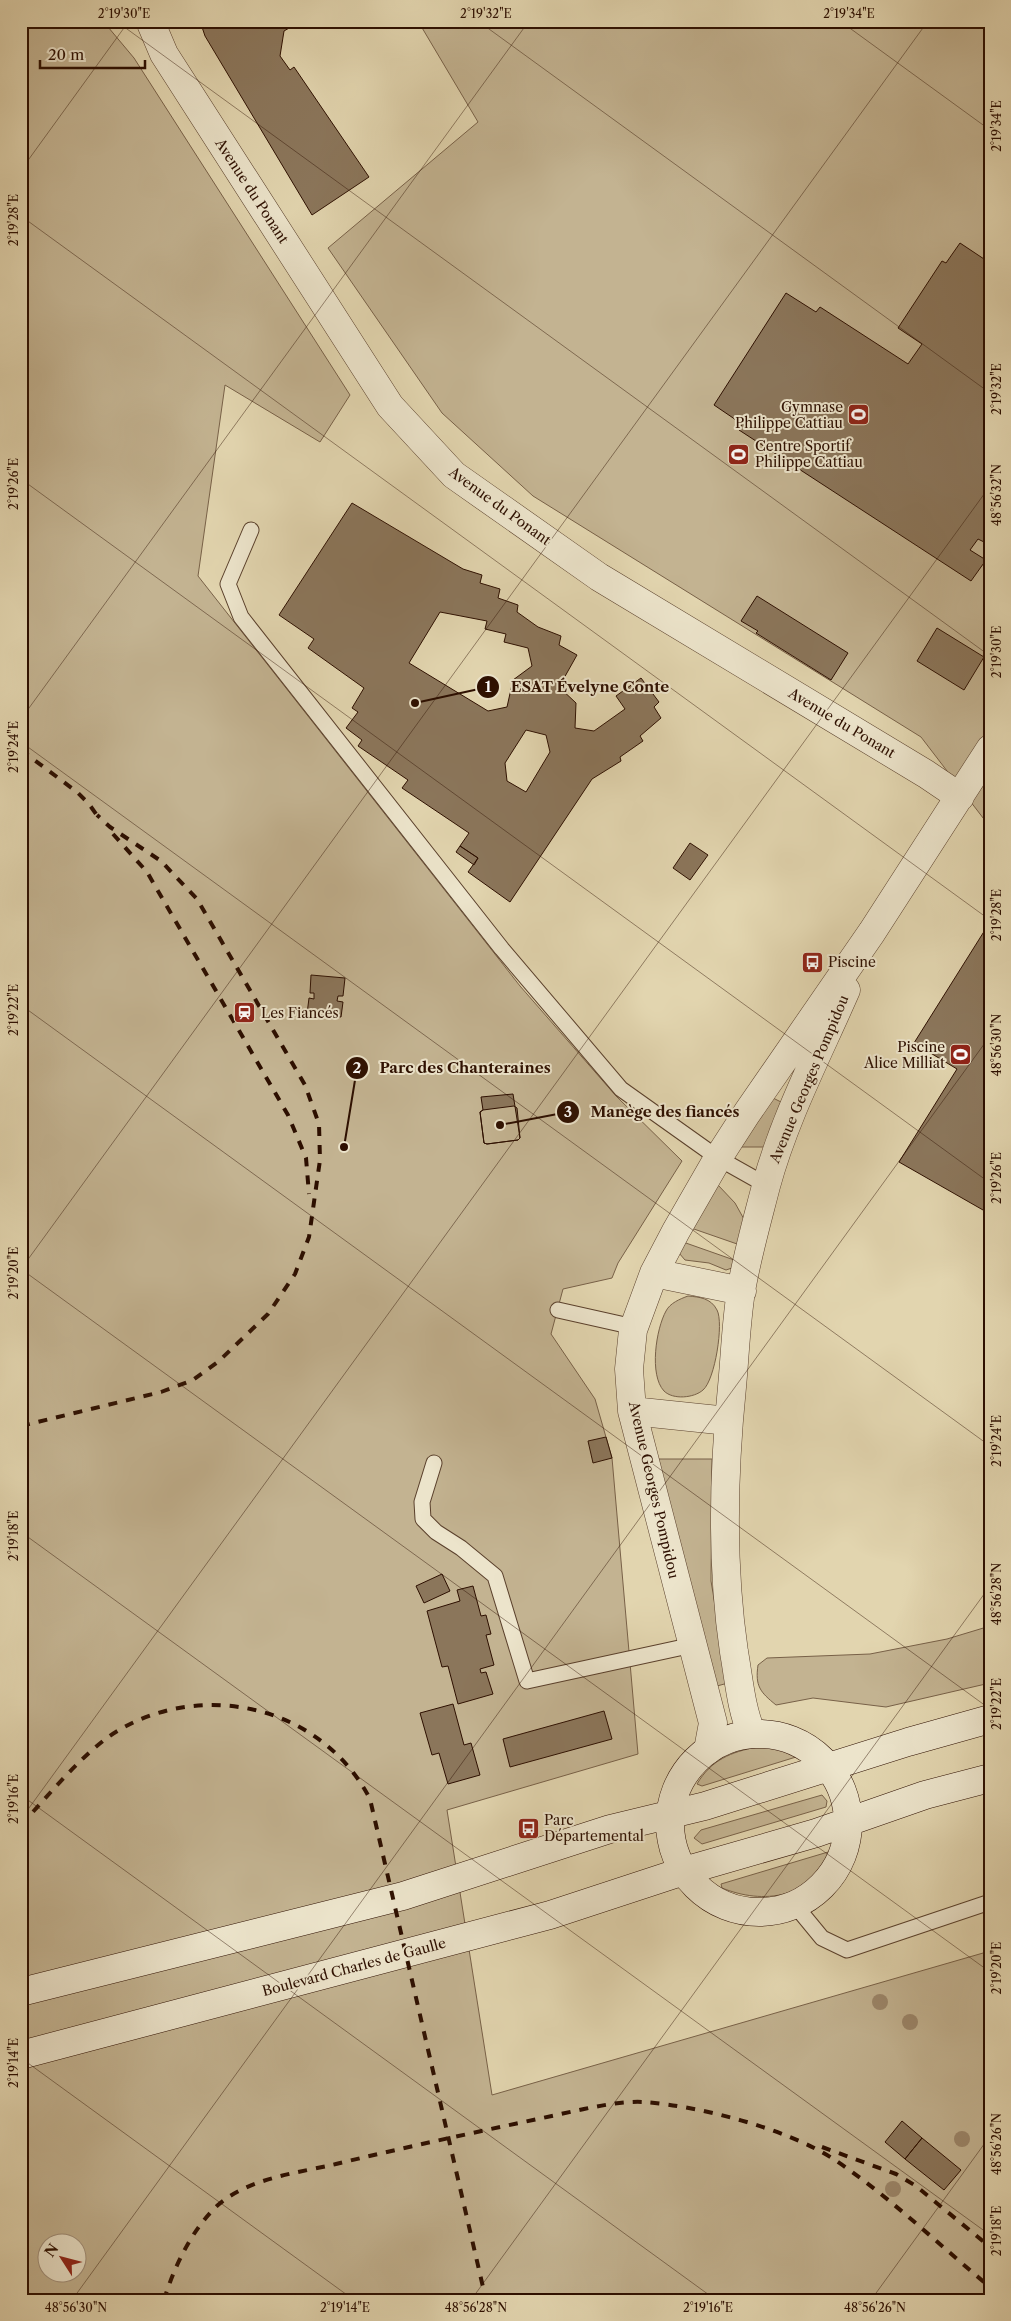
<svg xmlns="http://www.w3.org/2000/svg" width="1011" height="2321" viewBox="0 0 1011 2321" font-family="'Libre Caslon Text',serif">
<rect width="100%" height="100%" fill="#e2d5af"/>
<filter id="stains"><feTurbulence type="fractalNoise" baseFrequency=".004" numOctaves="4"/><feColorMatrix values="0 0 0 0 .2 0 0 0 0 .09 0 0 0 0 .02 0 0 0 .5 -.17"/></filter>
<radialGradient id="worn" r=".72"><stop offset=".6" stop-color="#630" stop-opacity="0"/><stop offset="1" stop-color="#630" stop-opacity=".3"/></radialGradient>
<!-- green -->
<path fill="#c3b391" stroke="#786148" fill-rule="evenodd" d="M21,21H103L134,58L350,395L320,442L225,385L198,576L520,986L616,1096L682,1161L618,1263L612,1278L563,1289L551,1334L595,1399L612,1458L638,1754L447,1810L492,2095L990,1951V2300H21ZM48,2244H78V2274H48Z
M418,21H990V827L921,737L533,496L442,413L328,248L478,122Z
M773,1098L781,1102L766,1147H741Z
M718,1185L735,1203L745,1221L740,1245L691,1228Z
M683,1242L737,1261L732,1268L726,1270L709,1263L685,1260L679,1253Z
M688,1296C699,1297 711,1298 717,1310C724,1323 715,1380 703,1390C694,1398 673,1400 664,1391C649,1375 656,1329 666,1311C670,1303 680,1299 688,1296Z
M651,1459H712L711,1581L728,1683L717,1686Z
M990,1626V1683L886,1707L813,1698L776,1705C760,1692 755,1686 758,1665L767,1658L870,1654L947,1639Z
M757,1747L780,1748L797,1753L796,1757L702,1786L697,1784C711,1760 731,1752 757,1747Z
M822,1795L827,1801L826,1807L702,1844L694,1838L701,1830Z
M828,1852L830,1854C810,1898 764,1905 722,1888L721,1884Z"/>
<!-- building -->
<path fill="#8b765b" stroke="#2d0f00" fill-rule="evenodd" d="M204,21H308L298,28L296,24L284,31L280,56L290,70L294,67L369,177L312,215L205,36L202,27Z
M960,243L990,263V534L984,542L978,539L970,550L986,560L971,581L739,430L742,424L714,405L786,293L816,312L820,307L908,364L922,344L898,328L942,261L946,263Z
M352,503L463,569L482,575L480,583L500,589L498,598L518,605L517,612L538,627L561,636L559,645L577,655L559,687L576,703L575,728L594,731L625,709L616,696L641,678L659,702L654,707L661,718L640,736L643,741L620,757L621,761L592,779L510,902L468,872L478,858L460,846L469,833L402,788L408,780L358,746L362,740L346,728L358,712L352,708L364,688L308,648L314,639L279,615ZM440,612L487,621L485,629L506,634L504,642L528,648L532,666L513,680L507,707L488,711L409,663ZM526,730L546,735L550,752L526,792L507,781L505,763Z
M757,596L848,653L831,680L756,633L758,631L741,621Z
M937,628L984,657L964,690L917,661Z
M690,843L708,855L690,880L673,868Z
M460,846L478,858L474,865L456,852Z
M990,922V1214L899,1162L957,1069L914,1043Z
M311,975L345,978L343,996H338L337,1001L343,1002L341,1017L307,1014L309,998L314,999V993H310Z
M513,1094L520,1138L518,1140L487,1144L484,1143L480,1112L483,1110L481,1097Z
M514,1106L517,1108L520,1138L518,1140L487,1144L484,1143L480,1112L483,1110Z
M606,1437L612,1458L593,1463L588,1441Z
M442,1574L450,1591L424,1603L416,1586Z
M473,1586L481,1616L486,1615L491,1634L486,1635L494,1665L480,1669L481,1673L486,1672L493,1694L458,1704L448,1666L442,1667L427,1611L460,1601L457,1590Z
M453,1704L464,1745L471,1743L480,1775L448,1784L439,1753L432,1755L420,1713Z
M604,1711L612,1739L510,1767L503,1739Z
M902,2121L922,2138L905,2159L885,2142Z
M922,2138L961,2170L944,2190L905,2159Z"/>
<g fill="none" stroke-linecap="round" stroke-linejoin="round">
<defs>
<path id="lane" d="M251,530L228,584L241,617L502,949L621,1089L718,1158L766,1185
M558,1310L634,1327
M434,1463L422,1502L423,1519L436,1532L461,1548L495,1576L527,1681L693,1645
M794,1904L822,1938L847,1950L990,1902"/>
<path id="street" d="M150,21L164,54L390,406L454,475L599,577L926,774L960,797
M654,1273L742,1291
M632,1411L728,1421
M752,1734C741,1709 739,1680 734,1652C721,1564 723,1476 732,1387C735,1355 736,1323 741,1291C747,1256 757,1221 766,1186C784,1119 818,1054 846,990
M708,1750L713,1723L632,1411L629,1369L633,1330L654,1273L676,1231L718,1158L747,1113L872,932L990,749"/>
<path id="secondary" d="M670 1823a89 89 0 1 1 178 0a89 89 0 1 1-178 0Z
M21,1992L403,1896L610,1829L705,1806L908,1742L990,1719
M21,2055L550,1915L684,1871L816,1833L925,1795L990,1778"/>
</defs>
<!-- lane casing -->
<use href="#lane" stroke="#5a402c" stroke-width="17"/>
<!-- street casing -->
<use href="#street" stroke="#5a402c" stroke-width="29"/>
<!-- secondary casing -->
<use href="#secondary" stroke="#2d0f00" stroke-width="29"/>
<!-- lane -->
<use href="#lane" stroke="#ece4cb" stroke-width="15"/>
<!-- street -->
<use href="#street" stroke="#ece4cb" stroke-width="28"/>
<!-- secondary -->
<use href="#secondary" stroke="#ece4cb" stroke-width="28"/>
<!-- rail -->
<path stroke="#2d0f00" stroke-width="4" stroke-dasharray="9 9" stroke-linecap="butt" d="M21,750L77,792L89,804L101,821
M113,834L147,872L288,1115L306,1158L309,1194
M21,1426L161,1392L193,1380L219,1361L268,1314L295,1274L309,1237L320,1160L319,1124L305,1085L197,899L161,861L110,827L97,815
M21,1825C48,1796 86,1749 119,1730C207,1679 323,1708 370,1799L486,2300
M822,2147L896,2174L916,2186L990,2247
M164,2300C174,2267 192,2229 218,2205C249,2178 297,2173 336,2164C418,2144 501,2127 584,2109C604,2105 624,2101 644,2102C700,2106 788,2129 835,2160C890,2197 939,2245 990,2287"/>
</g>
<!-- trees -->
<g fill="#9c876b">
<circle cx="880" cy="2002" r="8"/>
<circle cx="910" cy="2022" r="8"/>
<circle cx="962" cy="2139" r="8"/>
<circle cx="893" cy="2189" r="8"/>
</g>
<!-- ticks -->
<path fill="none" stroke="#2d0f00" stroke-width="1" stroke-opacity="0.45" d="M116,21L990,656M478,21L990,393M840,21L990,130M21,170L129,21M21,216L990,920M21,479L990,1183M21,719L529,21M21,742L990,1446M21,1005L990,1709M21,1269L990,1972M21,1269L928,21M21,1532L990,2235M21,1795L716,2300M21,1819L990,486M21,2058L354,2300M72,2300L990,1036M471,2300L990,1586M871,2300L990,2136"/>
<!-- icons -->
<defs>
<symbol id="stadium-square" viewBox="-11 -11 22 22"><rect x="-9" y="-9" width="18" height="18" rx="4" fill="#8f2418" stroke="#ece4cb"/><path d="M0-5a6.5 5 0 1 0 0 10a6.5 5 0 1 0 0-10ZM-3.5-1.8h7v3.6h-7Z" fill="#fff"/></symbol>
<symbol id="bus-square" viewBox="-11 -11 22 22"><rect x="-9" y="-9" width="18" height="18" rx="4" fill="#8f2418" stroke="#ece4cb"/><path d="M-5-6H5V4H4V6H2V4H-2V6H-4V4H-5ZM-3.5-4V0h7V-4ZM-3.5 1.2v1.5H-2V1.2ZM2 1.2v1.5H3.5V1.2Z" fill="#fff"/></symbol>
<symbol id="station-square" viewBox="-11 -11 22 22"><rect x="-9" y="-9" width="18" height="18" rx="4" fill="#8f2418" stroke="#ece4cb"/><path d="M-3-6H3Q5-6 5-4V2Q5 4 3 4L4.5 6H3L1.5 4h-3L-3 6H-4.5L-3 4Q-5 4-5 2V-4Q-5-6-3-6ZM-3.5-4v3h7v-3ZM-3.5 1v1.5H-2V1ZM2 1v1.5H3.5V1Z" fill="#fff"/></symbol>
</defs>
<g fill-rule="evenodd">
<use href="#stadium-square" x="846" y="402" width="25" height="25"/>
<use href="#stadium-square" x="726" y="442" width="25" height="25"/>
<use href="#bus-square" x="800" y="950" width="25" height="25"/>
<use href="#station-square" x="232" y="1000" width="25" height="25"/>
<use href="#stadium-square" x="948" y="1042" width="25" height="25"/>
<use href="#bus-square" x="516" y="1816" width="25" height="25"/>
</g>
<g text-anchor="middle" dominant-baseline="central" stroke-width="4" stroke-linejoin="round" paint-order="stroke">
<!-- street labels -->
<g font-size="14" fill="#2d0f00" stroke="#ece4cb">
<text transform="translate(252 191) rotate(57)">Avenue du Ponant</text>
<text transform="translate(500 506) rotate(36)">Avenue du Ponant</text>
<text transform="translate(842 723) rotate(31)">Avenue du Ponant</text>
<text transform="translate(809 1079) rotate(-67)">Avenue Georges Pompidou</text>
<text transform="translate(654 1490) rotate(77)">Avenue Georges Pompidou</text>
<text transform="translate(354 1967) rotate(-15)">Boulevard Charles de Gaulle</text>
</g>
<!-- poi labels -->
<g font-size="14" fill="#2d0f00" stroke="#ece4cb" text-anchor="start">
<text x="843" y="407" text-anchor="end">Gymnase<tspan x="843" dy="16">Philippe Cattiau</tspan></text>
<text x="755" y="446">Centre Sportif<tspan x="755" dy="16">Philippe Cattiau</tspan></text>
<text x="828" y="962">Piscine</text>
<text x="261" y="1013">Les Fiancés</text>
<text x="945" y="1047" text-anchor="end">Piscine<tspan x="945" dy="16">Alice Milliat</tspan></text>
<text x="544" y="1820">Parc<tspan x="544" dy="16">Départemental</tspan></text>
</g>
</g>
<!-- callouts -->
<path fill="none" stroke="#2d0f00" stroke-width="2" d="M415 703L488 687M344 1147L357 1068M500 1125L568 1112"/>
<g fill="#2d0f00" stroke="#ece4cb" stroke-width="2">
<circle cx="415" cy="703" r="5"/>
<circle cx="344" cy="1147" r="5"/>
<circle cx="500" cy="1125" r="5"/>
<circle cx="488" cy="687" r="12"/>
<circle cx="357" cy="1068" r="12"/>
<circle cx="568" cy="1112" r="12"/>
</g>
<g font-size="15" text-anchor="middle" font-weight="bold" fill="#fff">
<text x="488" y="692">1</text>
<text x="357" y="1073">2</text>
<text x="568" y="1117">3</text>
</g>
<g font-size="15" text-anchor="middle" font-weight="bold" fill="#2d0f00" stroke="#ece4cb" stroke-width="4" stroke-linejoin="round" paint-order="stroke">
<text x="590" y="692">ESAT Évelyne Conte</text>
<text x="465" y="1073">Parc des Chanteraines</text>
<text x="665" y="1117">Manège des fiancés</text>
</g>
<!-- margin -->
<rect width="1011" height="2321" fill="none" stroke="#e2d5af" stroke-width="55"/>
<!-- north arrow -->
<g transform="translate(62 2258) rotate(306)"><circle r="24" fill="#ece4cb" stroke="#a08f7a"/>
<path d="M0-4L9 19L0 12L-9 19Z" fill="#8f2418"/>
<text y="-8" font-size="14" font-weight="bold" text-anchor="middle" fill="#2d0f00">N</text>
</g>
<!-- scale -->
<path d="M40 60v8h105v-8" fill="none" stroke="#2d0f00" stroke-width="2.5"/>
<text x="48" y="60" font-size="15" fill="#2d0f00" stroke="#ece4cb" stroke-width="4" paint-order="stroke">20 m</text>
<rect x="28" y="28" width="956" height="2266" fill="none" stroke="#2d0f00" stroke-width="2"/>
<g font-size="12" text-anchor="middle" fill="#2d0f00">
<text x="124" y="18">2°19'30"E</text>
<text x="486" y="18">2°19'32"E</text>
<text x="849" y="18">2°19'34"E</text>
<text transform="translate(997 126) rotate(-90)" y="4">2°19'34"E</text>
<text transform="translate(14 220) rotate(-90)" y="4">2°19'28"E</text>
<text transform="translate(997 389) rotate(-90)" y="4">2°19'32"E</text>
<text transform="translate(14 484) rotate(-90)" y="4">2°19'26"E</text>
<text transform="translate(997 495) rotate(-90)" y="4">48°56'32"N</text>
<text transform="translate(997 652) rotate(-90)" y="4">2°19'30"E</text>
<text transform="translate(14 747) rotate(-90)" y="4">2°19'24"E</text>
<text transform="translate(997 915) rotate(-90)" y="4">2°19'28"E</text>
<text transform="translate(14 1010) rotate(-90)" y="4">2°19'22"E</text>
<text transform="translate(997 1045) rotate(-90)" y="4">48°56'30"N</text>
<text transform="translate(997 1178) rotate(-90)" y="4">2°19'26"E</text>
<text transform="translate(14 1273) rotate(-90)" y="4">2°19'20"E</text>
<text transform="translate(997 1441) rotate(-90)" y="4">2°19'24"E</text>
<text transform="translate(14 1536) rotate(-90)" y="4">2°19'18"E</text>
<text transform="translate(997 1594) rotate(-90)" y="4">48°56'28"N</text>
<text transform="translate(997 1704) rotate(-90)" y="4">2°19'22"E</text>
<text transform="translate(14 1799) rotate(-90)" y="4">2°19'16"E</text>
<text transform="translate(997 1968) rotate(-90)" y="4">2°19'20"E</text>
<text transform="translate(14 2063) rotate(-90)" y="4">2°19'14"E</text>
<text transform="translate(997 2144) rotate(-90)" y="4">48°56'26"N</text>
<text transform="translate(997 2231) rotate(-90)" y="4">2°19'18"E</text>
<text x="76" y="2312">48°56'30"N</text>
<text x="345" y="2312">2°19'14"E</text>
<text x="476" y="2312">48°56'28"N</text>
<text x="708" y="2312">2°19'16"E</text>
<text x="875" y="2312">48°56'26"N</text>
</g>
<rect width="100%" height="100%" filter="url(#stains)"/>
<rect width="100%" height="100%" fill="url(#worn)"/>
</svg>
